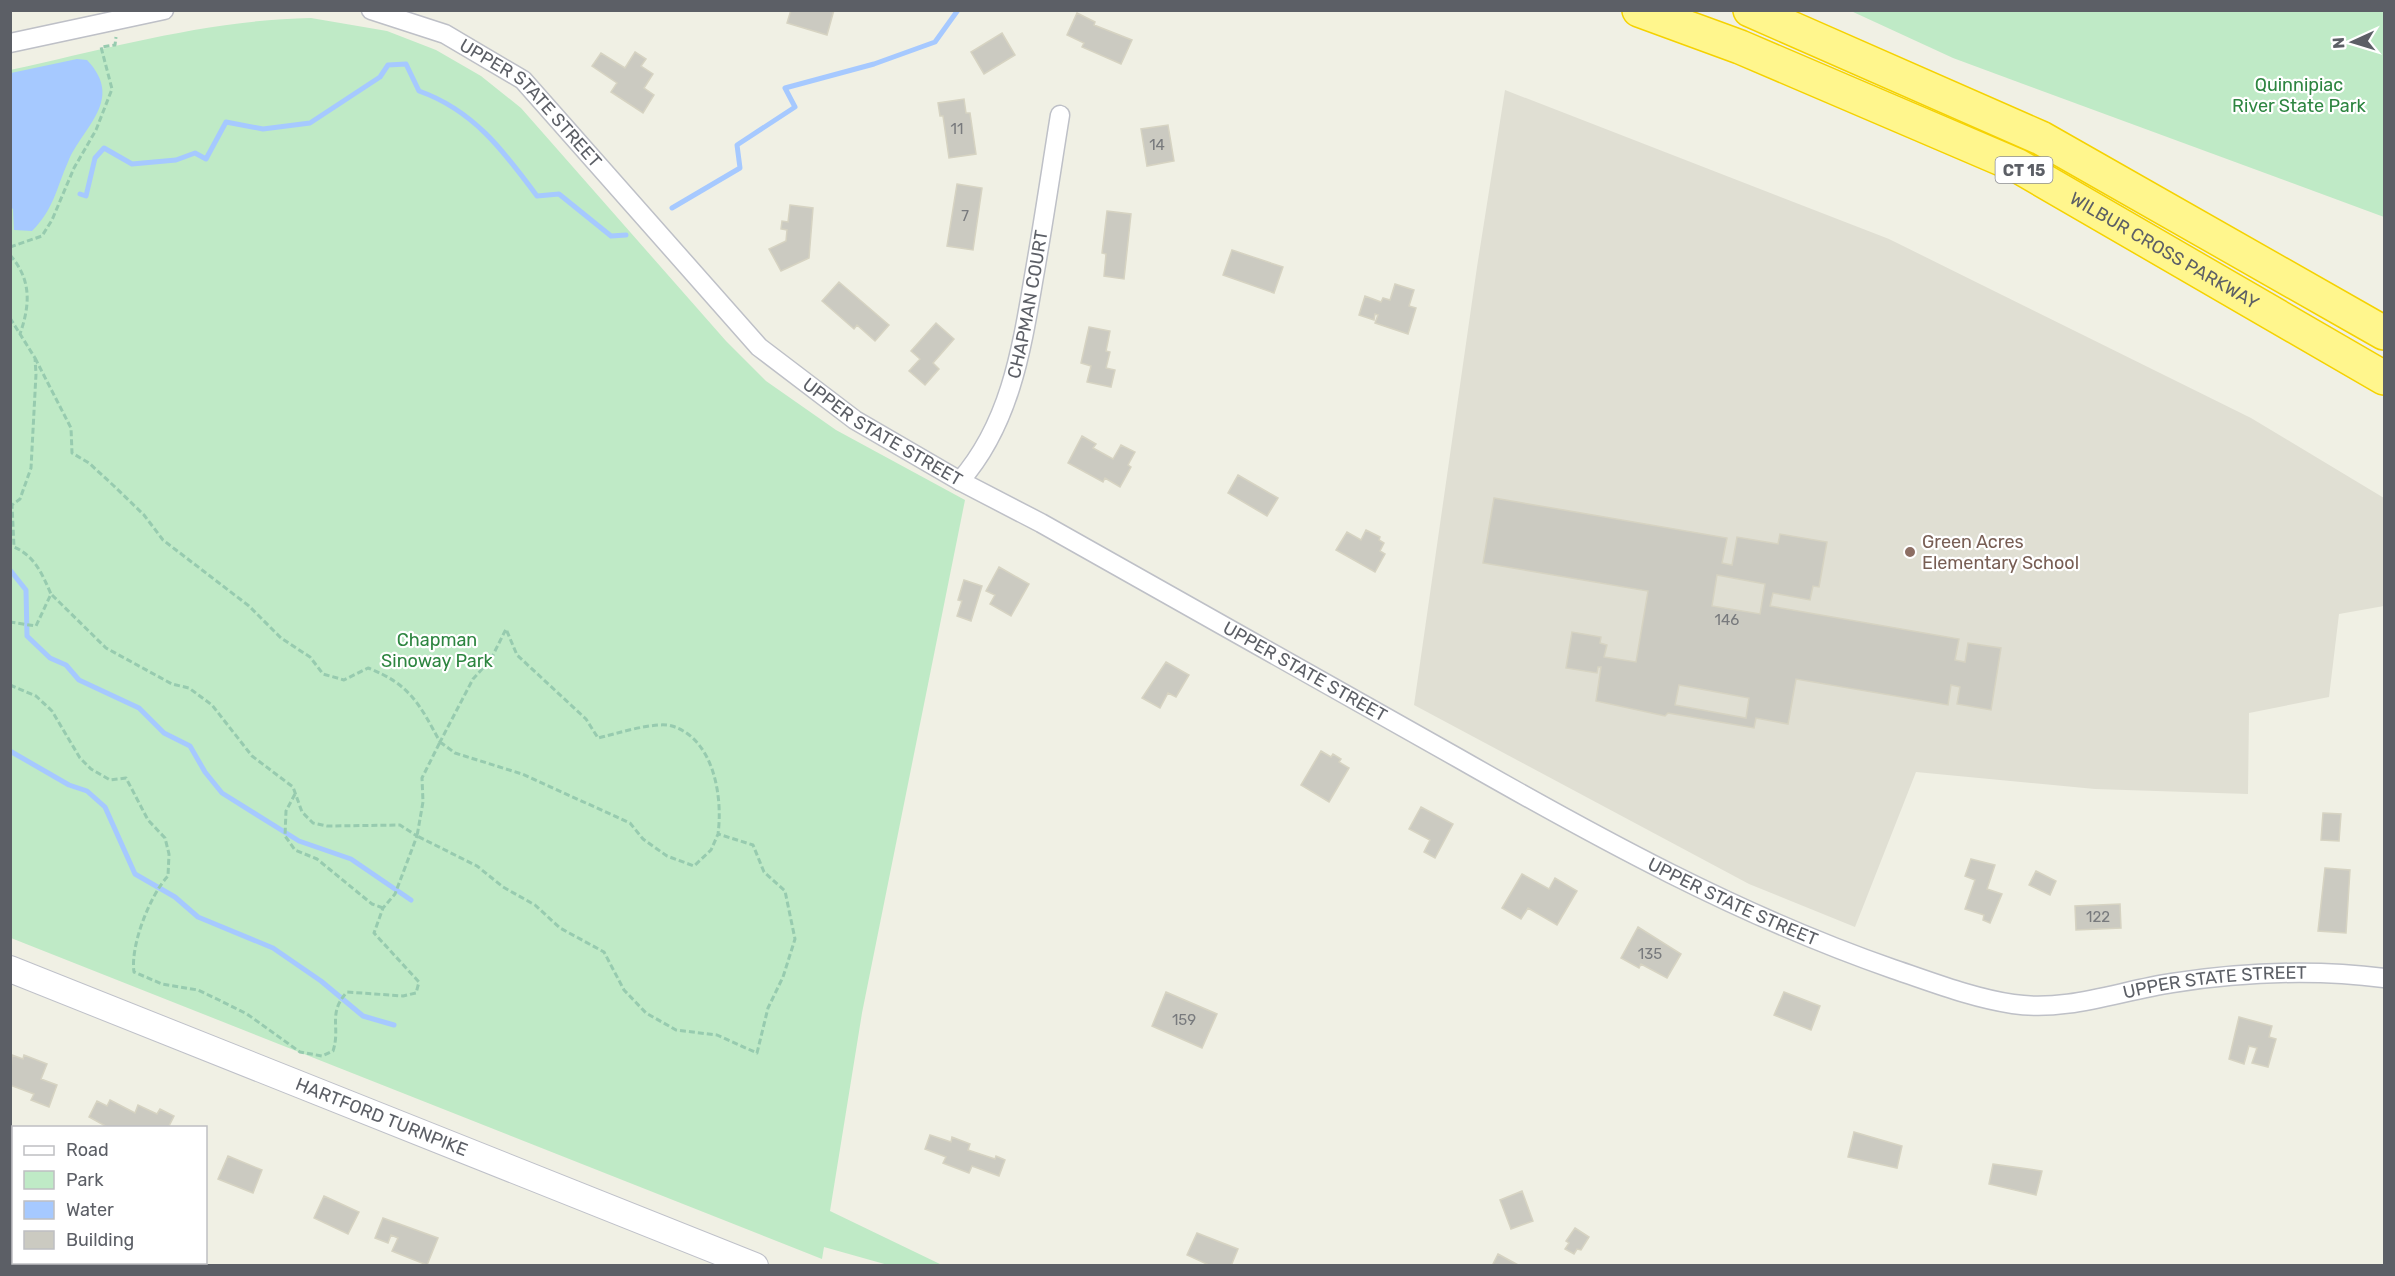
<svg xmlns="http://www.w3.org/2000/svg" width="2395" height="1276" viewBox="0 0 2395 1276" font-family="Rubik,sans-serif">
<rect width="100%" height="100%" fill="#f0f0e4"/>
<!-- education -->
<path fill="#e0dfd3" d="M1505,90L1889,239L2251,418L2384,498V606L2339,614L2329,697L2249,713L2248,794L2095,789L1916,772L1855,927L1749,884L1414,705L1477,267Z"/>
<!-- green -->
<path fill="#bfeac6" d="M1851,11H2384V217L1953,58Z
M311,18L387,31L436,50L481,76L521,108L726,341L766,381L836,430L965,500L862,1013L830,1211L942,1265H888L824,1247L822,1259L11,938L10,70C110,48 208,20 311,18Z"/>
<!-- water -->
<path fill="#a6c9ff" d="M77,59L87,60C125,100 83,126 68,162C56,189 54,209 32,231L14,230L13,209L10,206L11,73Z"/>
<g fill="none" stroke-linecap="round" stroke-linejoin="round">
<!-- stream -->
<path stroke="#a6c9ff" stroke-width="5" d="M80,194L86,196L95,158L104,148L132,164L176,160L195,153L206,159L226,122L263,129L310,123L380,77L388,65L406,64L419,91C473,110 503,150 537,196L559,194L611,236L626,235
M672,208L740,168L737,145L795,107L785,88L874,64L935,42L958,10
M10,570L26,590L27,636L50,658L66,665L79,680L139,708L164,733L190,746L205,772L222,793L299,841L351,859L411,900
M10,751L69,785L87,791L105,807L135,874L175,897L198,917L273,948L321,981L363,1016L394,1025"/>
</g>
<!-- building -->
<path fill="#cbcac1" stroke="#d6d3c2" stroke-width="1.5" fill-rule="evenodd" d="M791,10H834L827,35L787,23Z
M1077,13L1095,22L1094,25L1132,40L1121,64L1082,47L1084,43L1067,35Z
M1002,33L1015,55L984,74L971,52Z
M635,52L646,59L641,66L653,74L644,88L654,95L643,113L611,92L617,83L592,66L601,53L625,68Z
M964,99L966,113H970L976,154L949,158L943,116H940L938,103Z
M1168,125L1174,161L1147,166L1141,129Z
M957,184L982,188L973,250L947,246Z
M790,205L813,208L809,258L781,271L769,249L786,241L787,230L781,229L782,221L788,222Z
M1107,211L1131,214L1124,279L1104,276L1106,254L1102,253Z
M1232,250L1283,267L1274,293L1223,275Z
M839,282L889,325L875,341L857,325L854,329L822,301Z
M1395,284L1414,290L1409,306L1416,308L1408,334L1375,323L1378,315L1375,314L1374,320L1359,315L1365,296L1381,302L1383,298L1390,300Z
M936,323L954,339L933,363L939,369L925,385L909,371L920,359L911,351Z
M1089,327L1110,331L1106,351L1110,352L1106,368L1115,370L1111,387L1087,382L1091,366L1081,363Z
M1082,436L1096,444L1093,448L1113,459L1121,445L1135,452L1128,465L1131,467L1120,487L1105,478L1103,482L1068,463Z
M1238,475L1278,498L1267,516L1228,493Z
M1494,498L1727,538L1722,563L1732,565L1737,537L1778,544L1780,534L1827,542L1819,587L1813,586L1810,600L1773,593L1770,606L1959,639L1955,660L1965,662L1968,643L2001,648L1991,710L1957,704L1960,687L1951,685L1948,705L1796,679L1788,724L1756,718L1754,728L1668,713L1665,716L1596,701L1601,667H1598L1597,673L1566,668L1572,632L1601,637L1600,643L1607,645L1604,657L1636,662L1648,591L1483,563ZM1717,575L1765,584L1760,614L1712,606ZM1679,685L1749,698L1746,718L1675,705Z
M1366,530L1380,537L1379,540L1384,543L1380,551L1385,554L1375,572L1336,550L1347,532L1361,540Z
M999,567L1029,584L1011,616L990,604L995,595L986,591Z
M964,580L982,586L971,621L957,616L962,601L958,600Z
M1166,662L1189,675L1176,697L1168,693L1160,708L1142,698Z
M1321,751L1331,757L1333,754L1341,759L1339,762L1349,768L1329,802L1301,785Z
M1421,807L1453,824L1435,858L1424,852L1430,840L1409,829Z
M2323,813L2341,814L2339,841L2321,840Z
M1971,859L1995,865L1987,889L2002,894L1990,923L1983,920L1984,915L1965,909L1975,880L1965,876Z
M2325,868L2350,870L2346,933L2318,931Z
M2036,871L2056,881L2050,895L2029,885Z
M1522,874L1549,889L1555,878L1577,891L1557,925L1528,908L1521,919L1502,908Z
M2120,904L2121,928L2076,930L2075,906Z
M1638,927L1681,954L1667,978L1641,964L1639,968L1621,958Z
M1166,992L1217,1014L1202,1048L1152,1026Z
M1784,992L1820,1006L1811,1030L1774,1015Z
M2239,1017L2272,1026L2269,1037L2276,1039L2268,1067L2252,1063L2257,1048L2249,1046L2244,1064L2229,1059Z
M12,1055L23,1059L24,1055L47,1064L41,1079L57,1085L49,1107L31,1100L34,1094L10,1085Z
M110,1100L135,1113L138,1105L157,1114L160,1109L174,1116L168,1128H109L89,1117L97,1101L107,1106Z
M1854,1132L1902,1146L1897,1168L1848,1157Z
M930,1135L951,1142L952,1137L970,1144L968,1150L995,1159L996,1156L1005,1160L999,1176L972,1166L969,1173L943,1163L946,1157L925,1149Z
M228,1156L262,1170L253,1193L218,1179Z
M1993,1164L2042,1171L2036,1195L1989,1184Z
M1522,1191L1533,1221L1511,1229L1500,1200Z
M324,1196L359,1212L348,1234L314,1218Z
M383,1218L438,1238L427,1265L392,1251L398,1238L391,1235L388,1243L375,1238Z
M1575,1228L1589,1237L1581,1250L1577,1249L1574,1254L1565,1249L1569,1243L1566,1241Z
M1197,1233L1238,1249L1231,1266H1211L1187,1255Z
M1498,1254L1520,1266H1492Z"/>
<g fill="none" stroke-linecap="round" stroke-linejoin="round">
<defs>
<g id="street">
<path id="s1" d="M371,10L445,34L523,80L759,347L855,420L960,481L1041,523C1180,602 1319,679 1458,758C1598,838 1740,916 1893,969C1932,982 1972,998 2013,1004C2067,1012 2119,991 2172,983C2243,972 2313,969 2384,978"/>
<path d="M10,43L164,10"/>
<path id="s2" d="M960,481C1009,425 1021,353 1033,282C1043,226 1051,171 1060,115"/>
</g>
<g id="secondary">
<path id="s3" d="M10,969L755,1266"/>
</g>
<g id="highway">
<path id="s4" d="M1639,10L1740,47L2018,166L2384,378"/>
<path d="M1750,10L2041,138L2384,333"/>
</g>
</defs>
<!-- street casing -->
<use href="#street" stroke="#bec0c7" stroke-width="21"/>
<!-- secondary casing -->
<use href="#secondary" stroke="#bfc1c9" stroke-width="28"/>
<!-- highway casing -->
<use href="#highway" stroke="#f5d200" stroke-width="36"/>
<!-- path -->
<path stroke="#97cbaf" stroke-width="3" stroke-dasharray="6 3" stroke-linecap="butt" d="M10,247L42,236L52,220L74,168L96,130L112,89L101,47L115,45L116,37
M10,255C32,280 30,305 20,334
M10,318L35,358L36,374L31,468L20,499L12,505L14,547C35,556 42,574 51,594L36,626L10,622
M35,358L71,428L72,453L89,463L114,486L144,515L163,540L249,606L281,638L310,657L323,674L344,680L368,668C410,684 420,705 440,742L473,679L491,659L506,629L517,655L586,719L598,738C615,734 656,721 672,726C714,739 723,797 718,834
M10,685L36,696L52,711L80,758L91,769L110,780L126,778L148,820L165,838L169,854L168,876C150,895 130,946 134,972L162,984L198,990L219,1000L247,1014L300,1052L322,1056L333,1051C341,1027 327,1014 347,992L403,996L416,993L419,982L374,933L383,908L395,894L417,836L400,825L327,826L313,823L302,812L293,787L252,756L212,705L189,688L172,684L106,648L51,594
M440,742L455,753L522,774L630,823L643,839L667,856L694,866L711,850L718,834L753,845L764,872L785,891L795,939L783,977L768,1008L757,1053L717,1035L676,1030L646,1013L624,990L604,952L560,928L535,905L503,887L477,866L417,836L423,802L422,778Z
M295,794L286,811L285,836L295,850L317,859L372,904L383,908"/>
<!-- street -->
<use href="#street" stroke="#fff" stroke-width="18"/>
<!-- secondary -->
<use href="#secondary" stroke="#fff" stroke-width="26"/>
<!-- highway -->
<use href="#highway" stroke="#fff68d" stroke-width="33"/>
</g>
<!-- markers -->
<circle fill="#8d6e63" stroke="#fff" stroke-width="2" cx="1910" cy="552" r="6"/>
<g text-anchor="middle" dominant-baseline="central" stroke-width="4.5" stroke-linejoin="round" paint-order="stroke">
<!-- number labels -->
<g font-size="15" fill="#787a7d">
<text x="957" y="129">11</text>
<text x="1157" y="145">14</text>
<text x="965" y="216">7</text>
<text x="1727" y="620">146</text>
<text x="2098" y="917">122</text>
<text x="1650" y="954">135</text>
<text x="1184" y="1020">159</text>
</g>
<!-- shield labels -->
<rect fill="#fff" stroke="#8d8f94" stroke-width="1.5" x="1995.5" y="157" width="57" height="26" rx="4.5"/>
<g font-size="16" font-weight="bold" fill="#5c5f66">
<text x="2024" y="170">CT 15</text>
</g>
<!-- park labels -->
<g font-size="18" fill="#2d8540" stroke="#fff">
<text x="2299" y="85">Quinnipiac<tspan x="2299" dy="21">River State Park</tspan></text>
<text x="437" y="640">Chapman<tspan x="437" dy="21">Sinoway Park</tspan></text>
</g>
<!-- street labels -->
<g font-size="18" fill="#5c5f66" stroke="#fff">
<text stroke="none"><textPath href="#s1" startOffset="189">UPPER STATE STREET</textPath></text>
<text stroke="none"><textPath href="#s4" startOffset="579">WILBUR CROSS PARKWAY</textPath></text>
<text stroke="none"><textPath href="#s2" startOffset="192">CHAPMAN COURT</textPath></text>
<text stroke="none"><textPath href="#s1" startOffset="675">UPPER STATE STREET</textPath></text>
<text stroke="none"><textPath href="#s1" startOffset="1161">UPPER STATE STREET</textPath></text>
<text stroke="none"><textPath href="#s1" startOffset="1647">UPPER STATE STREET</textPath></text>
<text stroke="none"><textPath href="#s1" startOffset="2150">UPPER STATE STREET</textPath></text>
<text stroke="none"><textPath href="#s3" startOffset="400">HARTFORD TURNPIKE</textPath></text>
</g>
<!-- education labels -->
<g font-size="18" fill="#785e54" stroke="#fff" text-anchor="start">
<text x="1922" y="542">Green Acres<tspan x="1922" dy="21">Elementary School</tspan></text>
</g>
</g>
<!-- border -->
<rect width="2395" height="1276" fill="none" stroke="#5c5f66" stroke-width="24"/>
<!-- legend -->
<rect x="12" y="1126" width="195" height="138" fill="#ffffff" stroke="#bebfc2" stroke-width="1.5"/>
<rect x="24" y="1146" width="30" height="9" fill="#ffffff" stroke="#bebfc2" stroke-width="1.5"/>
<text x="66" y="1156" font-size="18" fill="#5c5f66">Road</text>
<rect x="24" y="1171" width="30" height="18" fill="#bfeac6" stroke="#bebfc2" stroke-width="1.5"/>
<text x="66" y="1186" font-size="18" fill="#5c5f66">Park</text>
<rect x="24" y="1201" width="30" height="18" fill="#a6c9ff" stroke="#bebfc2" stroke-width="1.5"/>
<text x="66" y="1216" font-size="18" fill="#5c5f66">Water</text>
<rect x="24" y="1231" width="30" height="18" fill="#cbcac1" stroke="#bebfc2" stroke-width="1.5"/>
<text x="66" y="1246" font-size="18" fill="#5c5f66">Building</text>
<!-- north arrow -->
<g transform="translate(2353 42) rotate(266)" stroke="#ffffff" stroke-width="4.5" paint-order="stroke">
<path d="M0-4.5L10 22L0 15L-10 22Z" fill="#5c5f66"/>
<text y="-9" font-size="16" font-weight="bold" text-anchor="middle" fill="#5c5f66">N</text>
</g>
</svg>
